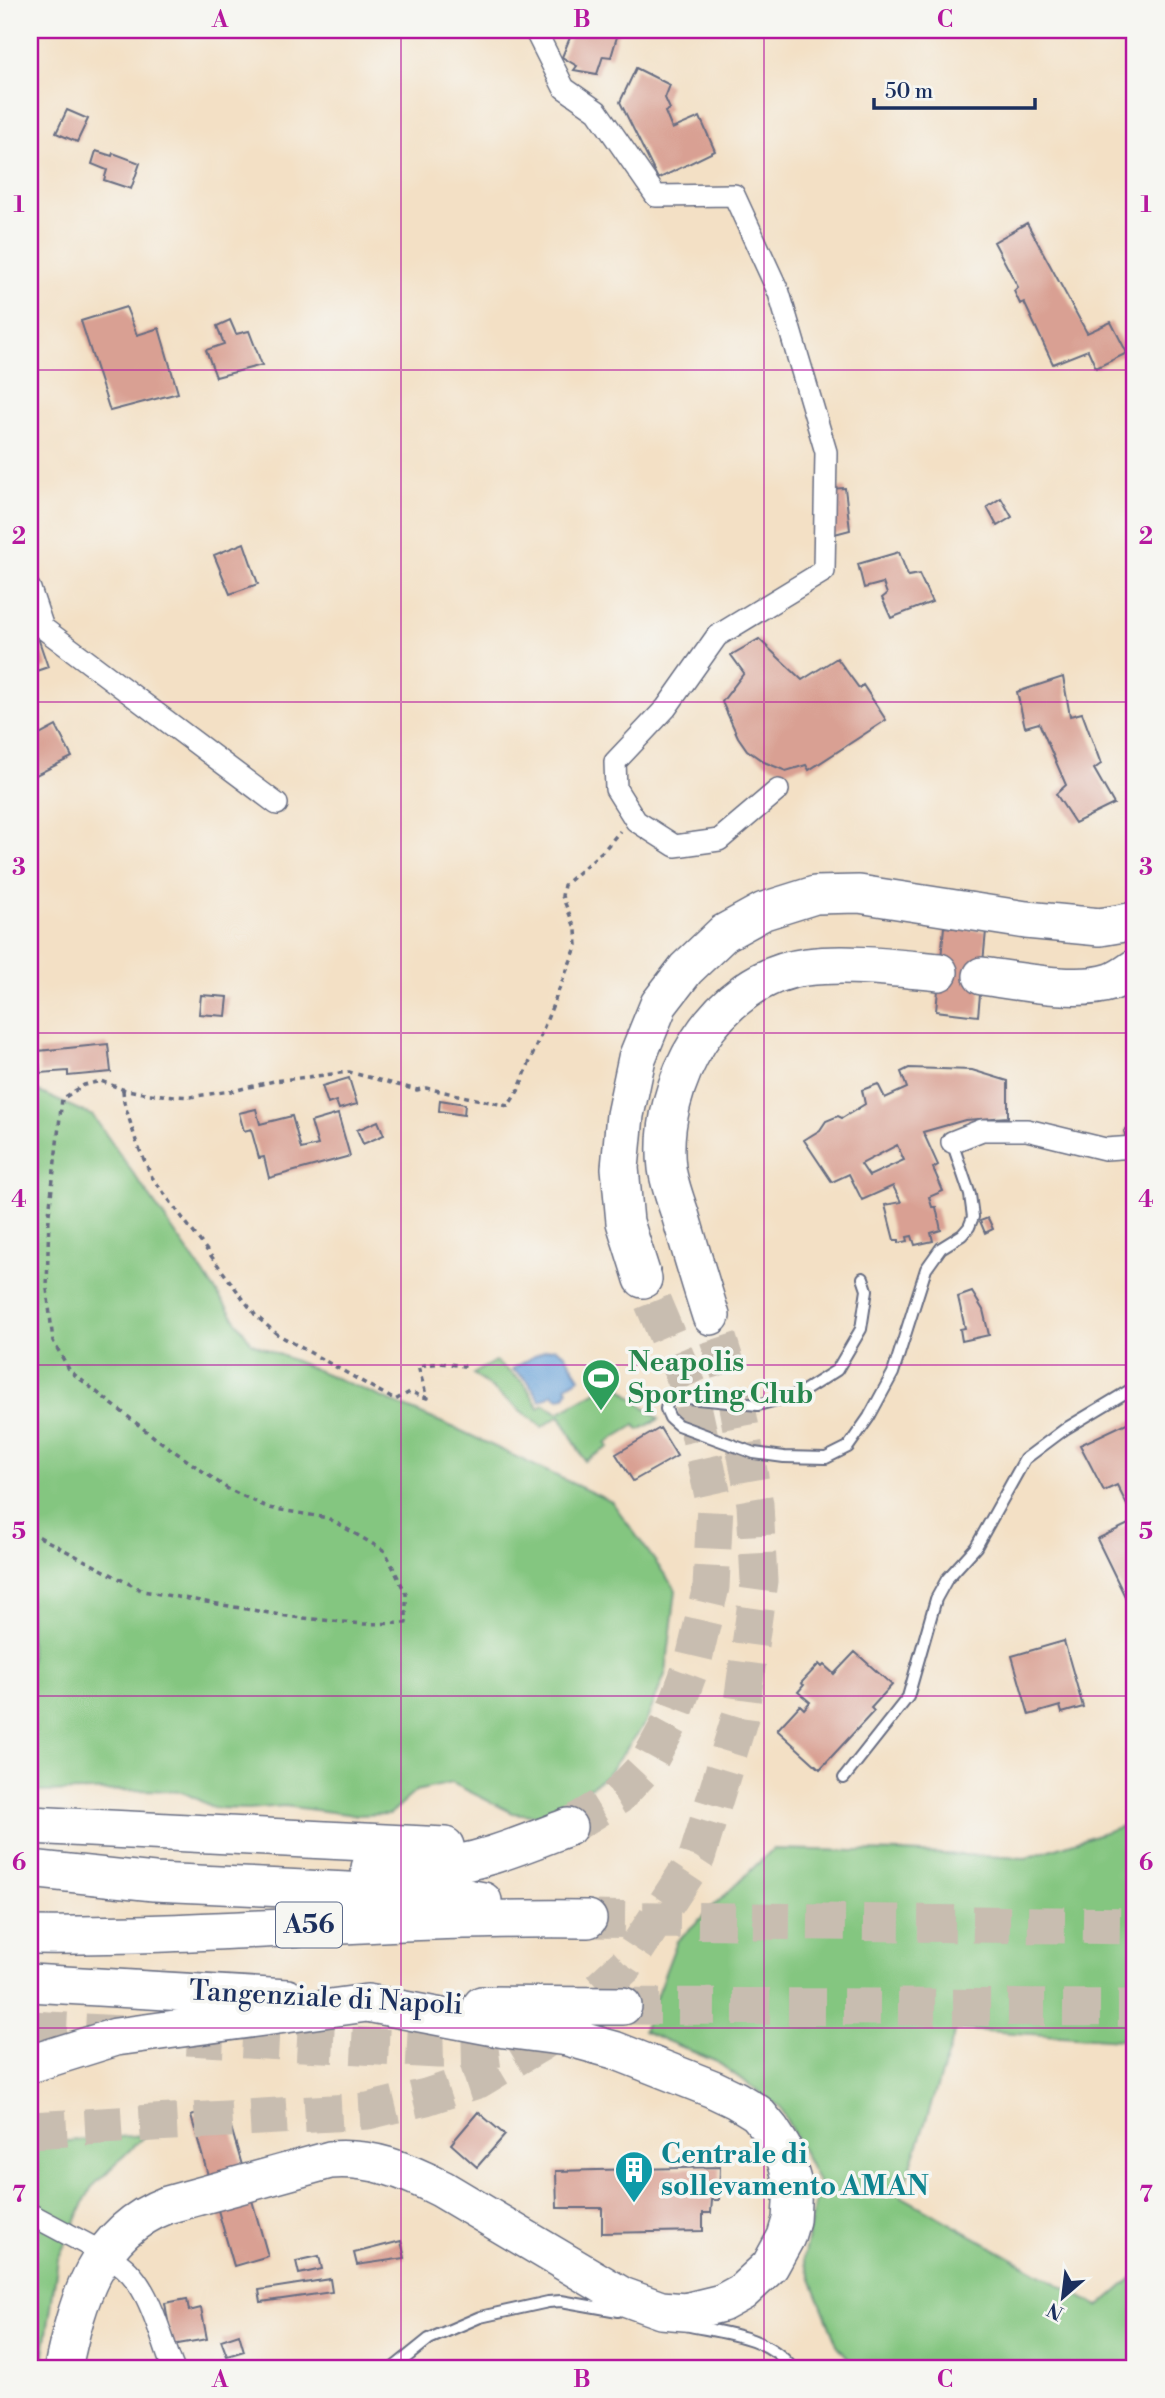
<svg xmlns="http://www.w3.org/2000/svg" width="1165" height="2398" viewBox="0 0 1165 2398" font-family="'Libre Bodoni',serif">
<rect width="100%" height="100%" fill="#f6f6f2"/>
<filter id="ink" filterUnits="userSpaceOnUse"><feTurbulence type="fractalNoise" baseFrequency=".0143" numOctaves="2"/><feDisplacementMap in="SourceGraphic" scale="14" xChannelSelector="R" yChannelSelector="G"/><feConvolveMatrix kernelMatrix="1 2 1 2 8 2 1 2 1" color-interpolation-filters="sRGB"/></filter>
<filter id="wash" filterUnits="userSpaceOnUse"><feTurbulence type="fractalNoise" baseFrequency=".00686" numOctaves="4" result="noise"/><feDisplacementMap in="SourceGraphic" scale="28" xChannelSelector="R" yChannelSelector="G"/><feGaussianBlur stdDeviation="1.57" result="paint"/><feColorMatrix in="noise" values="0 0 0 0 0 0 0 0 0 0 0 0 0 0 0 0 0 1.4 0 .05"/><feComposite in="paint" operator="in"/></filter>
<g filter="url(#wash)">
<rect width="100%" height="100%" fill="#f3e0c5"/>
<!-- green -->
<path fill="#84c680" stroke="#507a6f" stroke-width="2" d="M30,1088L93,1116L252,1343L457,1429L612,1502L676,1590L666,1672L646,1722L606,1776L548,1817L513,1813L452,1783L416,1791L390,1814L355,1815L284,1806L249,1809L214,1808L183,1792L148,1790L30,1792Z
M495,1361L525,1384L539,1408L544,1404L558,1413L613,1382L659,1419L639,1430L635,1425L606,1443L609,1447L585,1461L560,1416L542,1427L473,1374Z
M1135,1822V2041L956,2029L901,2196L1099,2307L1135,2276V2368H856L838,2347L803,2259L819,2184L780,2107L717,2062L643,2031L677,1941L773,1849L900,1852L1026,1858Z
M145,2135L91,2188L58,2259L42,2368H30V2144Z"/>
<!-- water -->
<path fill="#6aa3d9" stroke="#42699c" stroke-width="2" d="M555,1348L565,1354L580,1378L566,1386L568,1390L565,1397L558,1398L553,1394L540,1401L528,1381L512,1369L545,1350Z"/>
<g id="blocks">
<!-- building -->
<path fill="#d9a093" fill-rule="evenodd" d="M573,30H619L611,57L603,56L597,74L574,70L577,66L562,57Z
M636,68L670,85L665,98L670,109L665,112L672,129L700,117L715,151L658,179L620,102Z
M67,110L88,119L77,142L56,133Z
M96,151L112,156L113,153L140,163L131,189L104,180L107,170L92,164Z
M1027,223L1087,333L1111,322L1127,353L1096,368L1088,350L1053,364L1024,302L1020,304L1014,291L1018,287L994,242Z
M126,307L137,335L159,328L178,393L110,411L81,321Z
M230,320L236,334L249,331L262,365L216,377L206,350L224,344L217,326Z
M845,488L850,530L831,535L828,489Z
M1001,498L1012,517L997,526L987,507Z
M244,543L258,584L230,594L214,555Z
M899,552L908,576L919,574L932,602L891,618L882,598L887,594L883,583L864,588L858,564Z
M34,626L48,667L30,673V628Z
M759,639L802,680L837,658L859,688L863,685L886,720L809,770L806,765L786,771L764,762L747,750L738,737L722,702L744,673L731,655Z
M1063,677L1070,716L1082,713L1101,764L1094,769L1114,804L1075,823L1056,794L1066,785L1039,723L1025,727L1017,692Z
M56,726L72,757L30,778V740Z
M944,927L986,931L978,1016L936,1011Z
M201,995L228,997L226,1016L199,1014Z
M108,1044L111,1072L68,1076V1071L40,1073L38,1051Z
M909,1068L972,1070L1008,1081V1117L965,1120L923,1132L938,1165L933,1168L943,1191L929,1197L932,1207H936L941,1230L931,1233L933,1241L915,1245L912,1236L907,1237L908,1241L899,1243V1240H894L885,1205L901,1202L893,1186L862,1200L849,1174L832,1182L804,1140L820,1130L826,1121L838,1116L842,1118L865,1104L862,1090L878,1084L885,1098L907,1088L901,1072ZM897,1145L904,1160L869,1176L861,1164Z
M349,1078L357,1104L339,1109L336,1101L328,1104L322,1086Z
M440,1100L465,1104L464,1115L439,1111Z
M256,1109L260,1124L292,1116L301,1149L318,1145L311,1122L338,1114L350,1156L269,1178L264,1157L259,1158L251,1129L244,1131L239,1113Z
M378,1121L384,1135L363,1144L357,1130Z
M1135,1121V1139L1127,1141L1124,1131Z
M988,1218L993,1229L985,1233L980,1221Z
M972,1292L983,1310L989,1335L962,1341L960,1329L965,1328L958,1297Z
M1135,1419V1617L1097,1539L1135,1521L1117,1485L1104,1491L1080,1445Z
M660,1428L677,1456L633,1481L616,1454Z
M1064,1641L1083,1707L1062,1713L1060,1706L1029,1715L1012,1656Z
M855,1652L892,1685L871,1708L874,1711L820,1769L777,1730L800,1705L804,1709L810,1702L798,1692L804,1685L801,1683L819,1664L822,1667L824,1665L834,1674Z
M225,2106L268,2256L234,2266L191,2116Z
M478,2112L505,2135L477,2167L451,2144Z
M720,2167L719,2200H712L711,2213H703V2231L602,2233V2208H557L556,2171Z
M401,2241L405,2258L357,2265L354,2253Z
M319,2256L322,2269L299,2274L296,2261Z
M330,2279L332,2292L261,2302L259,2290Z
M187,2299L189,2311L201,2308L207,2339L172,2345L165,2303Z
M239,2334L244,2351L227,2356L221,2340Z"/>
</g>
</g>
<g filter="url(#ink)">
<use href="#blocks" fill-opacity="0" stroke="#676d82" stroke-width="2"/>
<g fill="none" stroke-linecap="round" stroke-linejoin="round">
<!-- highway-tunnel -->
<path stroke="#c8bdb0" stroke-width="37" stroke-dasharray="37 18" stroke-linecap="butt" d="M568,1827L617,1797L647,1765L670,1723L694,1659L711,1587L715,1505L689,1388L643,1279
M588,1919L1135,1926
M623,2006L1135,2008
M30,2029L122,2034
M187,2037L438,2050L492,2049L530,2044
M30,2130L368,2111L426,2097L478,2080L542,2042L626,1965L697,1857L740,1717L759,1581L755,1504L733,1385L711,1316"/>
<defs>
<path id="lane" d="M863,1278L867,1290L861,1329L837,1370L799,1394L758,1405L678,1397L668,1400L666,1409L670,1418L678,1425L754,1453L784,1457L826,1458L848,1447L869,1417L893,1373L926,1269L941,1248L962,1235L969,1227L973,1217L970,1195L952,1142
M844,1778L908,1697L936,1599L947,1579L976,1547L1025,1459L1065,1429L1135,1387
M685,2325C723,2333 767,2335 792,2368
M393,2368L429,2339L480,2317L548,2302L561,2301L618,2311"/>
<path id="street" d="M535,30L564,88L597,111L656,196L734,195L779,293L826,452L824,571L717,636L666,708L615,762L616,789L636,821L675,846L719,840L778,790
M30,589L43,628L277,804
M952,1142L982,1130H1027L1105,1149L1135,1147
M30,2214L92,2247
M117,2262C150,2283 159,2334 173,2368"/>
<path id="highway" d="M982,976C1018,981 1078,993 1111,982C1120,979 1128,973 1135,968
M643,1279L625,1222L620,1168L625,1115L637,1058L659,1004L686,969L724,933L764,911L815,895L859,894L1026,920L1100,927L1135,921
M711,1316C700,1282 690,1248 680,1214C675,1199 669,1183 667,1168C657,1085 716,978 806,967C849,962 895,968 939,972
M30,1825L445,1846
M370,1868C389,1869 410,1870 429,1868C477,1864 524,1844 568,1827
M30,1869L154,1882L456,1896L483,1901
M30,1935C216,1937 402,1916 588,1919
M30,1983L287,1998
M482,2005L623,2006
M30,2064L116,2037L367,2003L505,2029L567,2037L614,2050L713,2089L736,2100L757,2113L771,2130L782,2147L793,2184L791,2220L786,2237L770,2266L742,2292L722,2303L685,2312L661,2310L622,2296L442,2189C405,2170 372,2157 330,2160L167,2205C96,2232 77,2301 63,2368"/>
</defs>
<!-- lane casing -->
<use href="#lane" stroke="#676d82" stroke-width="14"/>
<!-- street casing -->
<use href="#street" stroke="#676d82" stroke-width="24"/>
<!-- highway casing -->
<use href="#highway" stroke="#676d82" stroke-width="40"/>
<!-- path -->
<path stroke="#676d82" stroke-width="3.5" stroke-dasharray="5 5" stroke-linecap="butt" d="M123,1090L124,1102L137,1144L152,1177L256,1316L277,1334L395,1400L410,1392L427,1398L418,1366L441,1363L470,1367
M30,1532L143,1591L292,1617L363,1624L406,1623V1594L385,1551L328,1518L269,1508L228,1489L154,1437L70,1371L53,1341L47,1289L49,1214L62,1099L84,1085L101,1081L122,1089L149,1094L190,1097L237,1090L274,1081L349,1072L417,1090L426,1088L508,1106L518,1091L577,945L576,930L562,896L564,885L605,849L620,831"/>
<!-- lane -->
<use href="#lane" stroke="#fff" stroke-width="10"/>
<!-- street -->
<use href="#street" stroke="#fff" stroke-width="21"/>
<!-- highway -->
<use href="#highway" stroke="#fff" stroke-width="37"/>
</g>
</g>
<!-- grid -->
<path fill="none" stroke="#b5179e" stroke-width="2" stroke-opacity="0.55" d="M401,30V2368M764,30V2368M30,370H1135M30,702H1135M30,1033H1135M30,1365H1135M30,1696H1135M30,2028H1135"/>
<!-- icons -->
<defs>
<symbol id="stadium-pin" viewBox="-11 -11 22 30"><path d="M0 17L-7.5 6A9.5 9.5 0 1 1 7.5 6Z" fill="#2e9e5b" stroke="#f6f6f2"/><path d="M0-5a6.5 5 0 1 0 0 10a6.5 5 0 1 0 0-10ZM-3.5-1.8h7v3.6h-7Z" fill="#fff"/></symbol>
<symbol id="building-pin" viewBox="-11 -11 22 30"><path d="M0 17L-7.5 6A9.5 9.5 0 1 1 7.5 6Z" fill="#0f9aa8" stroke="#f6f6f2"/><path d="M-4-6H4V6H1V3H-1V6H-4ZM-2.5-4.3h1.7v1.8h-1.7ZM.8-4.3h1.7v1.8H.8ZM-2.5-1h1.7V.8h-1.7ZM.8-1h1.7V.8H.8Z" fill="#fff"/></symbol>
</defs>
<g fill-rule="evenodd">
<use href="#stadium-pin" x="579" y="1356" width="44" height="60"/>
<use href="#building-pin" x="612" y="2148" width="44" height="60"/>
</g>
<g text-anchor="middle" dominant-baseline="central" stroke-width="7" stroke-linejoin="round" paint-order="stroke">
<!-- shield labels -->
<rect fill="#f6f6f2" stroke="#5d6b8a" stroke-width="2" x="276" y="1902.5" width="66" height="45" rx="5"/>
<g font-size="26" font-weight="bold" fill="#1b2f5e">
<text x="309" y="1925">A56</text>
</g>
<!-- leisure labels -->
<g font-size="28" font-weight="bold" fill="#27864d" stroke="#f6f6f2" text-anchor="start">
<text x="628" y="1362">Neapolis<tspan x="628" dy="32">Sporting Club</tspan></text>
</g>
<!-- street labels -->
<g font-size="28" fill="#1b2f5e" stroke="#f6f6f2">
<text transform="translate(326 1998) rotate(3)">Tangenziale di Napoli</text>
</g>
<!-- culture labels -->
<g font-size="28" font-weight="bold" fill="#0d838f" stroke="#f6f6f2" text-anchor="start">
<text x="661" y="2154">Centrale di<tspan x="661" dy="32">sollevamento AMAN</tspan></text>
</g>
</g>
<!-- margin -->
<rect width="1165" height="2398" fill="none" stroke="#f6f6f2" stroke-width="77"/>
<!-- north arrow -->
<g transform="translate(1063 2297) rotate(208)" stroke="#f6f6f2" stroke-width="5" paint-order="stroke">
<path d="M0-5L12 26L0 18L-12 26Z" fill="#1b2f5e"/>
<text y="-10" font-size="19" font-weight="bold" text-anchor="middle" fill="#1b2f5e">N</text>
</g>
<!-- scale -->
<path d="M874 98v10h161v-10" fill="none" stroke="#1b2f5e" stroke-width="3.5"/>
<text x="885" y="98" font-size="21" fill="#1b2f5e" stroke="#f6f6f2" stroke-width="5" paint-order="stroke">50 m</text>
<rect x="38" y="38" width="1088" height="2322" fill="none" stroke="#b5179e" stroke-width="2.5"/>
<g font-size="23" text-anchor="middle" font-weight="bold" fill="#b5179e">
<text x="220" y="27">A</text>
<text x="582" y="27">B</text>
<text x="945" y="27">C</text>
<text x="19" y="212">1</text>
<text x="1146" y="212">1</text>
<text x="19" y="544">2</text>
<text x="1146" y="544">2</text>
<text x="19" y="875">3</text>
<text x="1146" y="875">3</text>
<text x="19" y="1207">4</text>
<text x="1146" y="1207">4</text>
<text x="19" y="1539">5</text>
<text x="1146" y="1539">5</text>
<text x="19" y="1870">6</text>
<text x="1146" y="1870">6</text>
<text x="19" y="2202">7</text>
<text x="1146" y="2202">7</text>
<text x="220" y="2387">A</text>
<text x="582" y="2387">B</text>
<text x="945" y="2387">C</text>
</g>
</svg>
